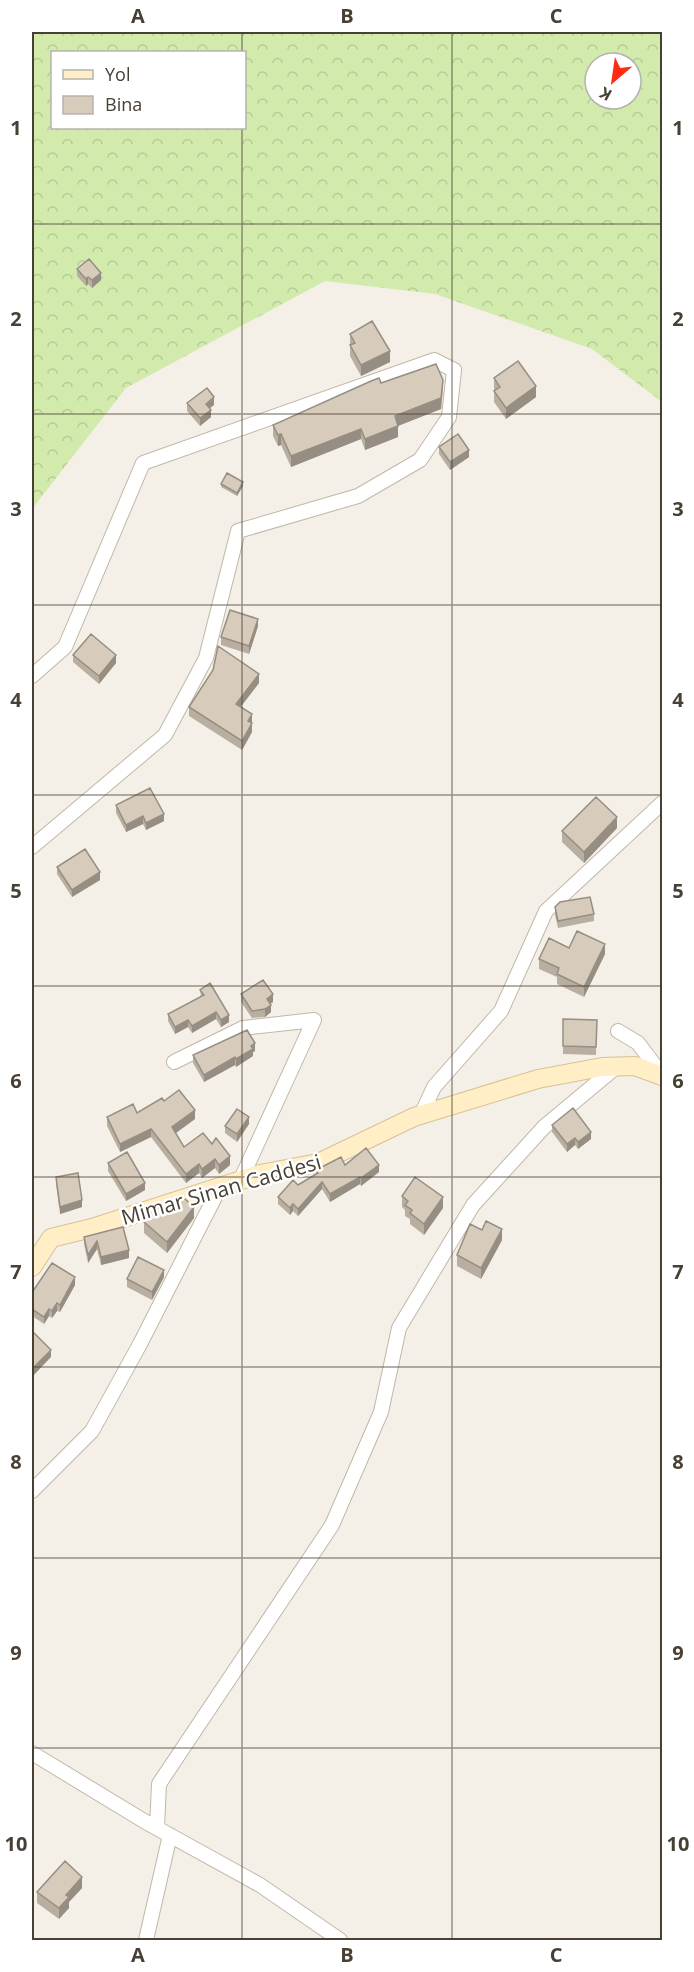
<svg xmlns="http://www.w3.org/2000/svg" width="694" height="1972" viewBox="0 0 694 1972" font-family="'Open Sans',sans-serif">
<defs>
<pattern id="forest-crowns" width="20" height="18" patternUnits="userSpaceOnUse" patternTransform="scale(1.5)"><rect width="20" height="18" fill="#d2ebad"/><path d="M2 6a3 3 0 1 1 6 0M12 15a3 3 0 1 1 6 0" fill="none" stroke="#b6cb95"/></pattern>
</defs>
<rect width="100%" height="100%" fill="#f4f0e7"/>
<!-- forest -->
<path fill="url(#forest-crowns)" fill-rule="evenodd" d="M32,32H662V402L592,349L435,294L325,281L126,388L32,509ZM52,52H244V128H52ZM595,63H631V99H595Z"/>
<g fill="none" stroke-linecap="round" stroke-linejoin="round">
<defs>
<path id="street" d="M32,676L65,647L143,463L434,360L454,370L449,417L420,460L358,496L238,531L206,658L165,735L32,847
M618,1031L638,1043L662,1075
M174,1062L243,1028L314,1020L241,1179
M421,1115L434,1087L501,1011L546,911L662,803
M32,1491L92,1431L140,1344L221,1185
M32,1753L144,1821L260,1885L340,1940
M157,1828L159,1784L332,1525L381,1412L399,1328L473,1205L544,1127L616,1067
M146,1940L170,1835"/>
<path id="secondary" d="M32,1267L51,1238L92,1228L260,1174L318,1163L414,1117L538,1079L602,1067L635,1066L662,1076"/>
</defs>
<!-- street casing -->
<use href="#street" stroke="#c0b7a9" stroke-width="16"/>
<!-- secondary casing -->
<use href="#secondary" stroke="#d7c294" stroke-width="20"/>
<!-- street -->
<use href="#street" stroke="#fff" stroke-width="14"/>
<!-- secondary -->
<use href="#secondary" stroke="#ffeec6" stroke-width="18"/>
</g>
<!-- wall -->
<path fill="#b9afa1" d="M77,269L101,280L92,288L88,284L86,286L77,276Z
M350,334L390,362L361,376L350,356Z
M494,378L536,397L506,419L494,402V391L495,390L494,389Z
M381,383L443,391L441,409L398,426V437L365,450L361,439L291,467L281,445L278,446L273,436V425Z
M187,403L214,405L210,408L211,417L200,426L187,411Z
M439,447L469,457L450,470L439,454Z
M221,484L243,486L237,496L221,487Z
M258,626L249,654L221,645V637Z
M73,655L116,663L99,684L73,662Z
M259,683L240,707L252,714V732L242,750L189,716V707Z
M116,805L164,821L146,830L143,824L126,832L116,813Z
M617,828L584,863L562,842V831Z
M57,867L100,880L72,897L57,874Z
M555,907L594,914V921L558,928L555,915Z
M569,948L605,954L584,997L557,984V977L539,969V959Z
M200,990L229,1022L221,1027L216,1019L192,1033L188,1027L175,1034L168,1021V1014L201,997Z
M241,994L273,1002L270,1004L271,1012L265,1017L252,1018L241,1002Z
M563,1019L597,1020L596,1055L563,1054Z
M255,1051L253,1052V1056L236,1067L235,1065L204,1082L193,1063V1055Z
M164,1101L195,1119L175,1133L184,1147L212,1144L230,1165L219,1174L215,1168L202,1178L199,1173L186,1183L151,1137L120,1152L107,1126V1117L137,1113Z
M249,1124L237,1142L225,1133V1126Z
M552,1125L591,1139L578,1149L575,1145L567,1152L552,1132Z
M108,1163L145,1190L126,1201L108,1171Z
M316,1170L379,1172L361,1186L360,1184L330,1202L322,1189L298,1216L293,1211L290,1215L278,1204V1197L316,1174Z
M56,1177L82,1207L60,1214L56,1184Z
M402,1196L443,1208L424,1235L410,1224V1219L405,1216V1210L402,1207Z
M170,1209L194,1218L167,1253L144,1233V1222Z
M84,1237L129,1258L101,1265L97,1249L88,1263L84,1244Z
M502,1240L481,1279L457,1266V1255Z
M164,1277L152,1300L127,1287V1279Z
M75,1285L60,1312L57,1311L52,1318L49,1316L44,1324L32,1316V1290L33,1291Z
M82,1888L69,1902V1908L59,1919L37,1903V1892Z"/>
<!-- shaded-wall -->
<path fill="#968e83" d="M101,273V280L92,288V280Z
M88,277V284L86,286V279Z
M390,351V362L361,376V365Z
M443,380L441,409L395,427V416Z
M536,386V397L506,419V408Z
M214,397V405L206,411V404Z
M211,410V417L200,426V418Z
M398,426V437L365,450V439Z
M361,429V439L291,467V456Z
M281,434V445L278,446V435Z
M469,450V457L450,470V462Z
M243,482V486L237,496V493Z
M258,619V626L249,654V646Z
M116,655V663L99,684V676Z
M259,674V683L236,713V704Z
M252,714V732L242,750V741L248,721Z
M164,814V821L146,830V823Z
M143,816V824L126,832V825Z
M617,817V828L584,863V852Z
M100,872V880L72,897V890Z
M33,912V920L32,921V914Z
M605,944V954L584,997V987Z
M273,994V1002L267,1006V999Z
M271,1005V1012L265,1017V1009Z
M216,1012V1019L192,1033V1026Z
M229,1015V1022L221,1027V1020Z
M188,1020V1027L175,1034V1027Z
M255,1043V1051L253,1052V1056L236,1067V1059Z
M235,1057V1065L204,1082V1075Z
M195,1110V1119L172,1136V1127Z
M249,1117V1124L237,1142V1134Z
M151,1129V1137L120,1152V1144Z
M591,1132V1139L578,1149V1142Z
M575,1138V1145L567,1152V1144Z
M230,1156V1165L219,1174V1165Z
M215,1159V1168L202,1178V1169Z
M199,1164V1173L186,1183V1174Z
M379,1165V1172L361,1186V1178Z
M360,1177V1184L330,1202V1194Z
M322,1182V1189L298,1216V1209Z
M145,1183V1190L126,1201V1194Z
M443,1197V1208L424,1235V1224Z
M82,1200V1207L60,1214V1207Z
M293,1204V1211L290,1215V1208Z
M194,1207V1218L167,1253V1242Z
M502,1229V1240L481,1279V1268Z
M97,1241V1249L88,1263V1255Z
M129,1250V1258L101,1265V1257Z
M164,1270V1277L152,1300V1292Z
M75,1277V1285L60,1312V1305Z
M57,1303V1311L52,1318V1311Z
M49,1309V1316L44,1324V1317Z
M51,1350V1357L32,1377V1369Z
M82,1877V1888L69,1902V1908L59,1919V1908L66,1895Z"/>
<!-- building -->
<path fill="#d7cbbb" stroke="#968e83" stroke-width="1.5" d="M89,259L101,273L92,280L88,277L86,279L77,269Z
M372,321L390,351L361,365L350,345L355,343L350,334Z
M518,361L536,386L506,408L494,391L500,387L494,378Z
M436,364L443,380L441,398L395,416L398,426L365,439L361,429L291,456L281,434L278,435L273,425L371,381L379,378L381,383Z
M207,388L214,397L206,404L211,410L200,418L187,403Z
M458,434L469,450L450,462L439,447Z
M227,473L243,482L237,493L221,484Z
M230,610L258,619L249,646L221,637Z
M91,634L116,655L99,676L73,655Z
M218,646L259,674L236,704L252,714L248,721L252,723L242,741L189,707L213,670Z
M150,788L164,814L146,823L143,816L126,825L116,805Z
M596,797L617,817L584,852L562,831Z
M85,849L100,872L72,890L57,867Z
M590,897L594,914L558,921L555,907L560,902Z
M577,931L605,944L584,987L557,974L559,968L539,959L549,938L569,948Z
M263,980L273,994L267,999L271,1005L265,1009L252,1011L241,994Z
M210,983L229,1015L221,1020L216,1012L192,1026L188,1020L175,1027L168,1014L204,995L200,990Z
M563,1019L597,1020L596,1047L563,1046Z
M247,1030L255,1043L251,1046L253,1049L236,1059L235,1057L204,1075L193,1055Z
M179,1090L195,1110L172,1127L184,1147L203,1133L212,1144L216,1138L230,1156L219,1165L215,1159L202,1169L199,1164L186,1174L151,1129L120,1144L107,1117L133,1104L137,1113L162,1098L164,1101Z
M573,1108L591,1132L578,1142L575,1138L567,1144L552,1125Z
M237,1109L249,1117L237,1134L225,1126Z
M366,1148L379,1165L361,1178L360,1177L330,1194L322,1182L298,1209L293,1204L290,1208L278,1197L293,1180L298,1185L318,1173L316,1170L341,1157L345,1165Z
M127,1152L145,1183L126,1194L108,1163Z
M78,1173L82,1200L60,1207L56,1177Z
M415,1177L443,1197L424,1224L410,1213L412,1210L405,1205L408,1201L402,1196Z
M185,1199L194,1207L167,1242L144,1222L155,1209L166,1205L170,1209L175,1202Z
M486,1221L502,1229L481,1268L457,1255L470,1224L482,1230Z
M123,1227L129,1250L101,1257L97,1241L88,1255L84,1237Z
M138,1257L164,1270L152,1292L127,1279Z
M52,1263L75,1277L60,1305L57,1303L52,1311L49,1309L44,1317L32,1309V1290L33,1291Z
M32,1331L51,1350L32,1369Z
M65,1861L82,1877L66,1895L69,1897L59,1908L37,1892Z"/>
<!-- grid -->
<path fill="none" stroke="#484035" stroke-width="1.5" stroke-opacity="0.55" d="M242,32V52M452,32V1940M242,128V1940M32,224H662M32,414H662M32,605H662M32,795H662M32,986H662M32,1177H662M32,1367H662M32,1558H662M32,1748H662"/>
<g text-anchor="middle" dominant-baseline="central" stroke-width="5" stroke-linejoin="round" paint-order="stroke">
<!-- street labels -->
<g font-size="21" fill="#484035" stroke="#fff">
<text transform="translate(221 1189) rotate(-16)">Mimar Sinan Caddesi</text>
</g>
</g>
<!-- border -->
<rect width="694" height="1972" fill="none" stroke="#ffffff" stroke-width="66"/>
<!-- legend -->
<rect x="51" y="51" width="195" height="78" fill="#ffffff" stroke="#b6b3ae" stroke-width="1.5"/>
<rect x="63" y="70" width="30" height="9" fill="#ffeec6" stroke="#b6b3ae" stroke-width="1.5"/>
<text x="105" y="81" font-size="18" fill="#484035">Yol</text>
<rect x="63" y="96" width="30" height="18" fill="#d7cbbb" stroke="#b6b3ae" stroke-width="1.5"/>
<text x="105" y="111" font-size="18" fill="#484035">Bina</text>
<!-- north arrow -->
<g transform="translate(613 81) rotate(209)"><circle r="28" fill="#ffffff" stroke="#b6b3ae" stroke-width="1.5"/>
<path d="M0-4.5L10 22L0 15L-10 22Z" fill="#ff2b13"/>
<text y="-9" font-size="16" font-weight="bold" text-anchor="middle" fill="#484035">K</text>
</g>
<rect x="33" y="33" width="628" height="1906" fill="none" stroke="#484035" stroke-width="2"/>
<g font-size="20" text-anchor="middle" font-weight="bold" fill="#484035">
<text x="138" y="23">A</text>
<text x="347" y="23">B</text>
<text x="556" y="23">C</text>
<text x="16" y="135">1</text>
<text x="678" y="135">1</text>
<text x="16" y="326">2</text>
<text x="678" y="326">2</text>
<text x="16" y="516">3</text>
<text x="678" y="516">3</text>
<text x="16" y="707">4</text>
<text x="678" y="707">4</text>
<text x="16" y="898">5</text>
<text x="678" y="898">5</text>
<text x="16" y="1088">6</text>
<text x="678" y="1088">6</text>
<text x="16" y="1279">7</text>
<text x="678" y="1279">7</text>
<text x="16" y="1469">8</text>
<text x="678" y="1469">8</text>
<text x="16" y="1660">9</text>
<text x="678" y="1660">9</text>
<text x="16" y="1851">10</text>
<text x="678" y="1851">10</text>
<text x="138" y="1962">A</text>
<text x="347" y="1962">B</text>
<text x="556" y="1962">C</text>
</g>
</svg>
